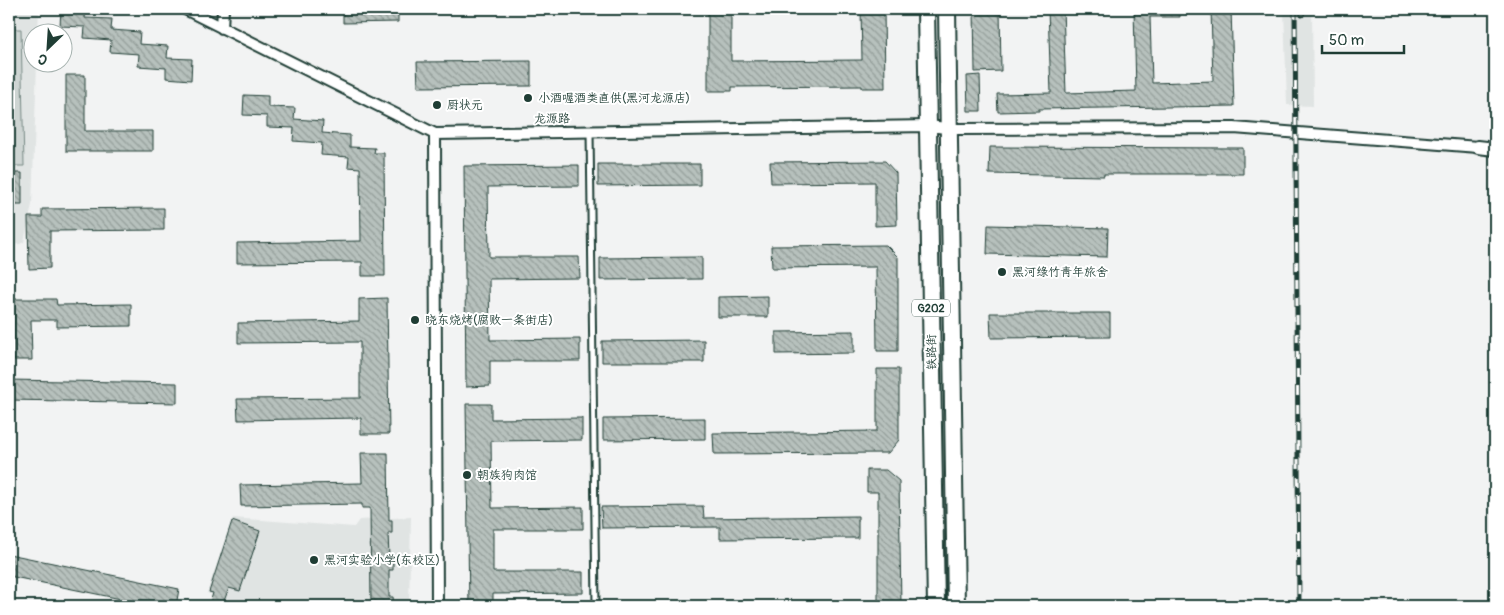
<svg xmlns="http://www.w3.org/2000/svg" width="1504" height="615" viewBox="0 0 1504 615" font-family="Pangolin,'LXGW WenKai TC',sans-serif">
<defs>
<pattern id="building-back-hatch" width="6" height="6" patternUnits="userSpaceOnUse" patternTransform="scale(1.25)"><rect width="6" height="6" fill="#b7c1bd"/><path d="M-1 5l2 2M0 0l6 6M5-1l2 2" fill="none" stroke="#949e9a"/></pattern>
</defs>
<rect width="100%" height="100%" fill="#f2f3f3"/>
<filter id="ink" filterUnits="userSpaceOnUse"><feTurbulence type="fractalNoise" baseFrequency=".02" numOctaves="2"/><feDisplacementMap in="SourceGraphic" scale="10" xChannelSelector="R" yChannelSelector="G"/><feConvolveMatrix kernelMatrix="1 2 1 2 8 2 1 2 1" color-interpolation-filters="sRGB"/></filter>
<g filter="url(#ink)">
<!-- built -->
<path fill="#e0e4e3" d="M9,9H39L38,32H32V62L37,63L32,205L24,242L20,244L9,245Z
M1284,9H1312L1313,106L1287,105Z
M411,517L409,606H247L207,593L233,518L354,527L359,520Z"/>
<!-- pitch -->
<path fill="#ced5d3" stroke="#768984" d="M9,29H21L24,166H9Z"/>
<!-- building -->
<path fill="url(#building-back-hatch)" stroke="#1f3d34" d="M61,9H86L85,18L112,19L111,30L140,32L139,44L168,46L167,58L192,59L191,80L166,78V68L138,66L139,54L110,52L111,40L84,38L85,27L60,26Z
M343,9H398V22L343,23Z
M708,9H731V61L862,60L861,9H884L885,88H862V86L732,87V91H708Z
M974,9H1000L1001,71L975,72Z
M1048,9H1063L1066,93L1136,91L1134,9H1180V17H1150L1152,83L1213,81L1211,9H1231L1234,106L1039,109V111L998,112L997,94L1051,93Z
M531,61V86L418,87L417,62Z
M66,75H85V131H153V151H66Z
M980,75L981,111H968L967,76Z
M244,95L268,96V107L295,108L294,119L323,121L322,133L350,135V147L375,148L374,153H384L385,276H362V262L237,263V243L361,241L360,168L348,167L349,157L321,155L322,143L293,141L294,128L267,127V116L243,115Z
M990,147L1243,148V174H1104V176L989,174Z
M885,161L896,173L897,225L875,226V182L771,183L770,162Z
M598,164H700V185L598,186Z
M579,165V186L488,187L489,257H579L580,278L489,279L490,340L580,339V361H490V386L466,387L464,166Z
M9,173H22V205H9Z
M164,208V230L50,231V268L29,269L28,217H42V209Z
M988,225L1108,228L1107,257L987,254Z
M886,245L898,257V351H877L876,267L772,268L771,246Z
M702,257V279L600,280V258Z
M768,296V317H718V297Z
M387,298L389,434H361V418L238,420L237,399L360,398V342L238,343V323L359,321V299Z
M14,299H56L57,305L131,304V326L57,327V320H31L32,360H14Z
M990,313H1110V337L991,338Z
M854,331V353L776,354V332Z
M704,340V362H602V341Z
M877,369H899V440L888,453L714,454L713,433L877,431Z
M9,380L177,383V403L9,400Z
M466,404H491V419L582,418V440L491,441L492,508L583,507V529H493V572H583V593L493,594V606H469Z
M705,418V439L603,440V419Z
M361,453H388L389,520H392V533H388L389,557H393V570H389V597H393L394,606H371L370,508H362V504L241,506L240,485L362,483Z
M867,470H886L899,481L901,606H878V492H867Z
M703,506L704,518L858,516V538L720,539V527L602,528L601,507Z
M232,521L260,531L240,591L229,588L222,606H209L213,593L209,592Z
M9,554L179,589L176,606H155L9,576Z"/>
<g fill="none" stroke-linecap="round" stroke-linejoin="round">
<defs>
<path id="service" d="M590,132L596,606"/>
<path id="minor" d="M185,9L435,134L928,126L956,129L1234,128L1478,147
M222,28L223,9
M435,134L437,606"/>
<path id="tertiary" d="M1478,147L1495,149"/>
<path id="primary" d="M926,9L936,606
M947,9L956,606"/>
</defs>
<!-- service casing -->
<use href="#service" stroke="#1f3d34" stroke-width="9"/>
<!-- minor casing -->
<use href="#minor" stroke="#1f3d34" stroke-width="14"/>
<!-- tertiary casing -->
<use href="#tertiary" stroke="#1f3d34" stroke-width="16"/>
<!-- primary casing -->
<use href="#primary" stroke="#1f3d34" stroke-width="20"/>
<!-- service -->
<use href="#service" stroke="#fff" stroke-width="5"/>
<!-- minor -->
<use href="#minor" stroke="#fff" stroke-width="10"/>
<!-- tertiary -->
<use href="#tertiary" stroke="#fff" stroke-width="12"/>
<!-- primary -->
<use href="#primary" stroke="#fff" stroke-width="16"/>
<defs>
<path id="rail" d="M1295,9L1299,606
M1302,15L1303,9"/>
</defs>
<!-- rail casing -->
<use href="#rail" stroke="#1f3d34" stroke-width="5"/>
<!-- rail -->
<use href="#rail" stroke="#fff" stroke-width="3" stroke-dasharray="9" stroke-linecap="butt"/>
</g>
</g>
<!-- markers -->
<g fill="#1f3d34" stroke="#fff" stroke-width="2">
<circle cx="528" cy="98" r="5"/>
<circle cx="437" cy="105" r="5"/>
<circle cx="1002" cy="272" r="5"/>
<circle cx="415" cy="320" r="5"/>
<circle cx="467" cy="475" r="5"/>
<circle cx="314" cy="560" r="5"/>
</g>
<g text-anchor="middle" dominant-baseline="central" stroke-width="4" stroke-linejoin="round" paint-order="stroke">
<!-- shield labels -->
<rect fill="#fff" stroke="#627771" stroke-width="1" x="912" y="299.5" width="38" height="17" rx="4"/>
<g font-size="11" font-weight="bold" fill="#1f3d34">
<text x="931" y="308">G202</text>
</g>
<!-- poi labels -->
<g font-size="12" fill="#1f3d34" stroke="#fff" text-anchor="start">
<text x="538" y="98">小酒喔酒类直供(黑河龙源店)</text>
<text x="447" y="105">厨状元</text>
<text x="1012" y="272">黑河绿竹青年旅舍</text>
<text x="425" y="320">晓东烧烤(腐败一条街店)</text>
<text x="477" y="475">朝族狗肉馆</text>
<text x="324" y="560">黑河实验小学(东校区)</text>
</g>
<!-- street labels -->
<g font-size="12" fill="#1f3d34" stroke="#fff">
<text transform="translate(552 119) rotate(-1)">龙源路</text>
<text transform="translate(932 352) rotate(-91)">铁路街</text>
</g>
</g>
<!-- margin -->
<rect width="1504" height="615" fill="none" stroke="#fff" stroke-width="30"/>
<rect x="15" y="15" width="1474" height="585" fill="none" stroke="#1f3d34" stroke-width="2" filter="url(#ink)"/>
<!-- north arrow -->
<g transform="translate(48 48) rotate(205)"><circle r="24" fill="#ffffff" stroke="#a5b1ae"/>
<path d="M0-4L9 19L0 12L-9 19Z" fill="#1f3d34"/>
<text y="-8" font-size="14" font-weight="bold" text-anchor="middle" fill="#1f3d34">С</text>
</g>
<!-- scale -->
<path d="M1322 45v8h82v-8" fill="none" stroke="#1f3d34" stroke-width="2.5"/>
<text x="1329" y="45" font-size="15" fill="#1f3d34" stroke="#ffffff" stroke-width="4" paint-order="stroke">50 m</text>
</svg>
